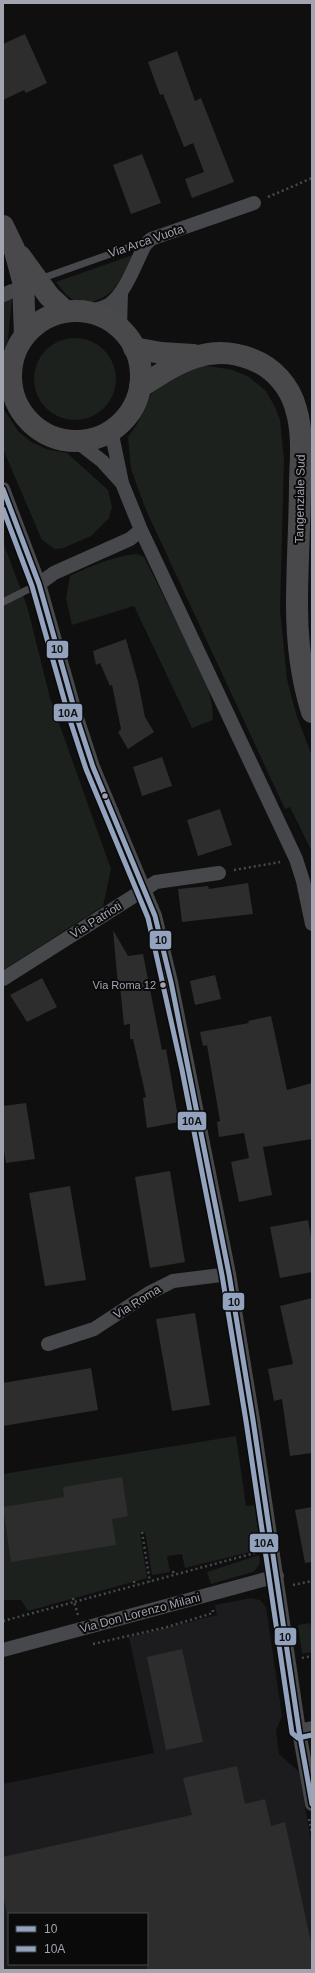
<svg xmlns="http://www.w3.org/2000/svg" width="315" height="1973" viewBox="0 0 315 1973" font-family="Arial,sans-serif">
<rect width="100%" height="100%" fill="#0f0f10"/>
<!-- built -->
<path fill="#1c1c1e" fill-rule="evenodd" d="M251,1598L260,1600L266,1607L282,1716L276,1730L279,1754L299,1772L312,1847V1970H3V1784L154,1753L129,1637L217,1615L215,1605ZM9,1914H147V1964H9Z"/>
<!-- green -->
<path fill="#1c211d" d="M133,255C127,266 122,278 115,287C107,299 86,307 73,300C66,296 61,288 56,282Z
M12,298L8,340L3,352V302Z
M34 379a41 41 0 1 1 82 0a41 41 0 1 1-82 0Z
M209,366L233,370L249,377L266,391L275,407L280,420L284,460L280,610L287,679L296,714L312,756V852L290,807L285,809L146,510L131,469L128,437L136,426L155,386L185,368Z
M3,408L18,431L30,441L46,449L67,453L108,490L112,507L109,518L91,536L63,548L55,549L42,540L3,449Z
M3,542L27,606L50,698L111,869L103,906L3,970Z
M137,554L144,557L207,683L212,705L213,720L192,728L134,606L72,625L66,598L70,576C90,566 114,556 137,554Z
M236,1436L246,1506L255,1505L259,1537L258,1550L185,1568L182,1554L167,1556L170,1572L152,1575L145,1532L140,1533L147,1578L28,1611L21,1600H3V1474Z
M259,1555C261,1563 259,1567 253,1572L211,1584L207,1572Z
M310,1623L312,1632V1652L302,1654L298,1625Z"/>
<!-- building -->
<path fill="#2d2d2e" d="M25,34L47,83L26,93L24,90L3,100V44Z
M177,51L195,101L201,98L234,182L192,198L185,179L204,172L193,143L184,147L163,94L160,95L148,62Z
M142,154L161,203L131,214L113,165Z
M126,639L138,682L145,717L154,732L128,749L118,732L121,729L112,685L110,686L100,663L96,665L93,651Z
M162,757L172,786L142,796L133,767Z
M220,809L232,845L198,856L187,820Z
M248,883L253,914L182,922L178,889L208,886L209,889Z
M113,930L128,956L143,954L162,1050L166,1049L179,1122L147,1128L143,1098L146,1097L133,1039H130V1024L124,1025L120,986H118Z
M215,975L221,999L195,1005L190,981Z
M42,978L57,1007L27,1022L10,995Z
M271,1016L287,1090L312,1083V1139L263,1147L272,1195L239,1202L231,1162L249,1158L244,1133L219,1137L217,1122L220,1121L207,1045L203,1046L200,1032L249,1023L248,1021Z
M26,1103L35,1159L6,1163L3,1145V1106Z
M170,1171L185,1262L150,1268L135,1177Z
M70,1186L86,1280L45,1286L29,1193Z
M308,1220L312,1242V1272L280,1278L270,1227Z
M312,1298V1453L290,1456L282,1399L274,1401L268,1369L293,1364L280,1306Z
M195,1313L210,1405L172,1411L156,1319Z
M91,1368L98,1410L3,1426V1383Z
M122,1477L128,1516L112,1519L116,1545L11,1562L3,1507L64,1497L63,1487Z
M312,1507V1562L305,1563L295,1510Z
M182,1649L203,1742L166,1750L147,1657Z
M237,1766L245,1804L265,1799L271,1826L285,1822L312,1947V1970H147V1914H7L3,1895V1857L192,1815L183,1778Z"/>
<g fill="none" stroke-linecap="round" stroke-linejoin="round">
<!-- path -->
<path stroke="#48494d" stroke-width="2.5" stroke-dasharray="2 3" stroke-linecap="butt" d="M268,197L312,178
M234,870L280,862
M142,1532L150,1582
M173,1571L174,1575
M134,1581L135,1586
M293,1585L312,1581
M73,1598L74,1602L255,1553
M3,1621L74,1602L78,1615
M93,1644L167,1627L213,1613V1608
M302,1658L312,1656
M309,1819L312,1834"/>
<!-- lane -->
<path stroke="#47484b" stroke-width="7" d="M40,279L147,241
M3,602L39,584"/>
<!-- street -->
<path stroke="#47484b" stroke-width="14" d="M3,295L12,291
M87,312C94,310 104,308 110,304C126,292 136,262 145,245L151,239L254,203
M120,329L121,292
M111,430L122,483L141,530L296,859L303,881L312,924
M76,441L102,461L122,483
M3,489L39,584L76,715L93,767L155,916L171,982L229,1274L253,1420L299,1731L312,1804
M39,584L54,573L130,539L141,530
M3,979L156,882L219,873
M48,1344L94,1329L149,1293L173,1281L229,1274
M3,1650L277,1576
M299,1731L312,1728"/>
<!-- primary -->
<path stroke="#49494c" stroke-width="22" d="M3,226L15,251L23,281L25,335
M20,256L49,296L65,311
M11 376a65 65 0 1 1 130 0a65 65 0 1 1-130 0Z"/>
<!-- highway -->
<path stroke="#49494b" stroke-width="22" d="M134,348L161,353L193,355
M140,387C176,364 207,342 251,359C273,367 290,386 296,409C303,432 301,457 300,481C300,522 297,563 297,605C297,641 301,677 312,712"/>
<defs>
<path id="bus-1" d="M3,489L39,584L76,715L93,767L155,916L171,982L229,1274L253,1420L299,1731L312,1804"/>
<path id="bus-2" d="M3,509L32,586L69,717L86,769L148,918L182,1070L222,1275L246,1421L292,1733L298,1738L312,1735"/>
</defs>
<!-- bus-1 casing -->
<use href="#bus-1" stroke="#0a0a0b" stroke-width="8"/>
<!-- bus-2 casing -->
<use href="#bus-2" stroke="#0a0a0b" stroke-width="8"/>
<!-- bus-1 -->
<use href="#bus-1" stroke="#93a3bd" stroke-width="5"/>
<!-- bus-2 -->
<use href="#bus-2" stroke="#93a3bd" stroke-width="5"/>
</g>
<!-- markers -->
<g fill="#a2a4af" stroke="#0a0a0b" stroke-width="1.5">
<circle cx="105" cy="796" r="3.5"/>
<circle cx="163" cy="985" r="3.5"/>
</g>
<g text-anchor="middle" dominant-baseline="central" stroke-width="4" stroke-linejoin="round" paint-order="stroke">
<!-- bus labels -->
<g font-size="11" fill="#a2a4af" stroke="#0a0a0b" text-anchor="end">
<text x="156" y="985">Via Roma 12</text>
</g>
<!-- street labels -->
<g font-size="12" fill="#a2a4af" stroke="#0a0a0b">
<text transform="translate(146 241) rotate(-19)">Via Arca Vuota</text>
<text transform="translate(300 499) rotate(-89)">Tangenziale Sud</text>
<text transform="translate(96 920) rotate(-32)">Via Patrioti</text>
<text transform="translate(137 1302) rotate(-32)">Via Roma</text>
<text transform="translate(140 1613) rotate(-15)">Via Don Lorenzo Milani</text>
</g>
</g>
<g stroke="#0a0a0b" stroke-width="1.5">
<rect x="46" y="640" width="23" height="19" rx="4" fill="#93a3bd"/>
<rect x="53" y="703" width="30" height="19" rx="4" fill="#93a3bd"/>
<rect x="149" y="930" width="23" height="20" rx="4" fill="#93a3bd"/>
<rect x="177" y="1111" width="30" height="20" rx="4" fill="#93a3bd"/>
<rect x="222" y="1292" width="23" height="19" rx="4" fill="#93a3bd"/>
<rect x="249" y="1533" width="30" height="20" rx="4" fill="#93a3bd"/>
<rect x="274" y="1627" width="23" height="19" rx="4" fill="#93a3bd"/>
</g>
<g font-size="11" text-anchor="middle" font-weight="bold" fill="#111">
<text x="57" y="653">10</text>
<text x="68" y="717">10A</text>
<text x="161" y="944">10</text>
<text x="192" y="1125">10A</text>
<text x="234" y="1306">10</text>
<text x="264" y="1547">10A</text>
<text x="285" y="1641">10</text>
</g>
<!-- border -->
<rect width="315" height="1973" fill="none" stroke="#a2a4af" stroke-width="8"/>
<!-- legend -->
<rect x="8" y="1913" width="140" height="52" fill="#0a0a0b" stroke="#47484d"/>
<rect x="16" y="1926" width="20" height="6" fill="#93a3bd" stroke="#47484d"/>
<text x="44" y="1933" font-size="12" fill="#a2a4af">10</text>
<rect x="16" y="1946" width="20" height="6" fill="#93a3bd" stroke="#47484d"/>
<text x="44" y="1953" font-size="12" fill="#a2a4af">10A</text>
</svg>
